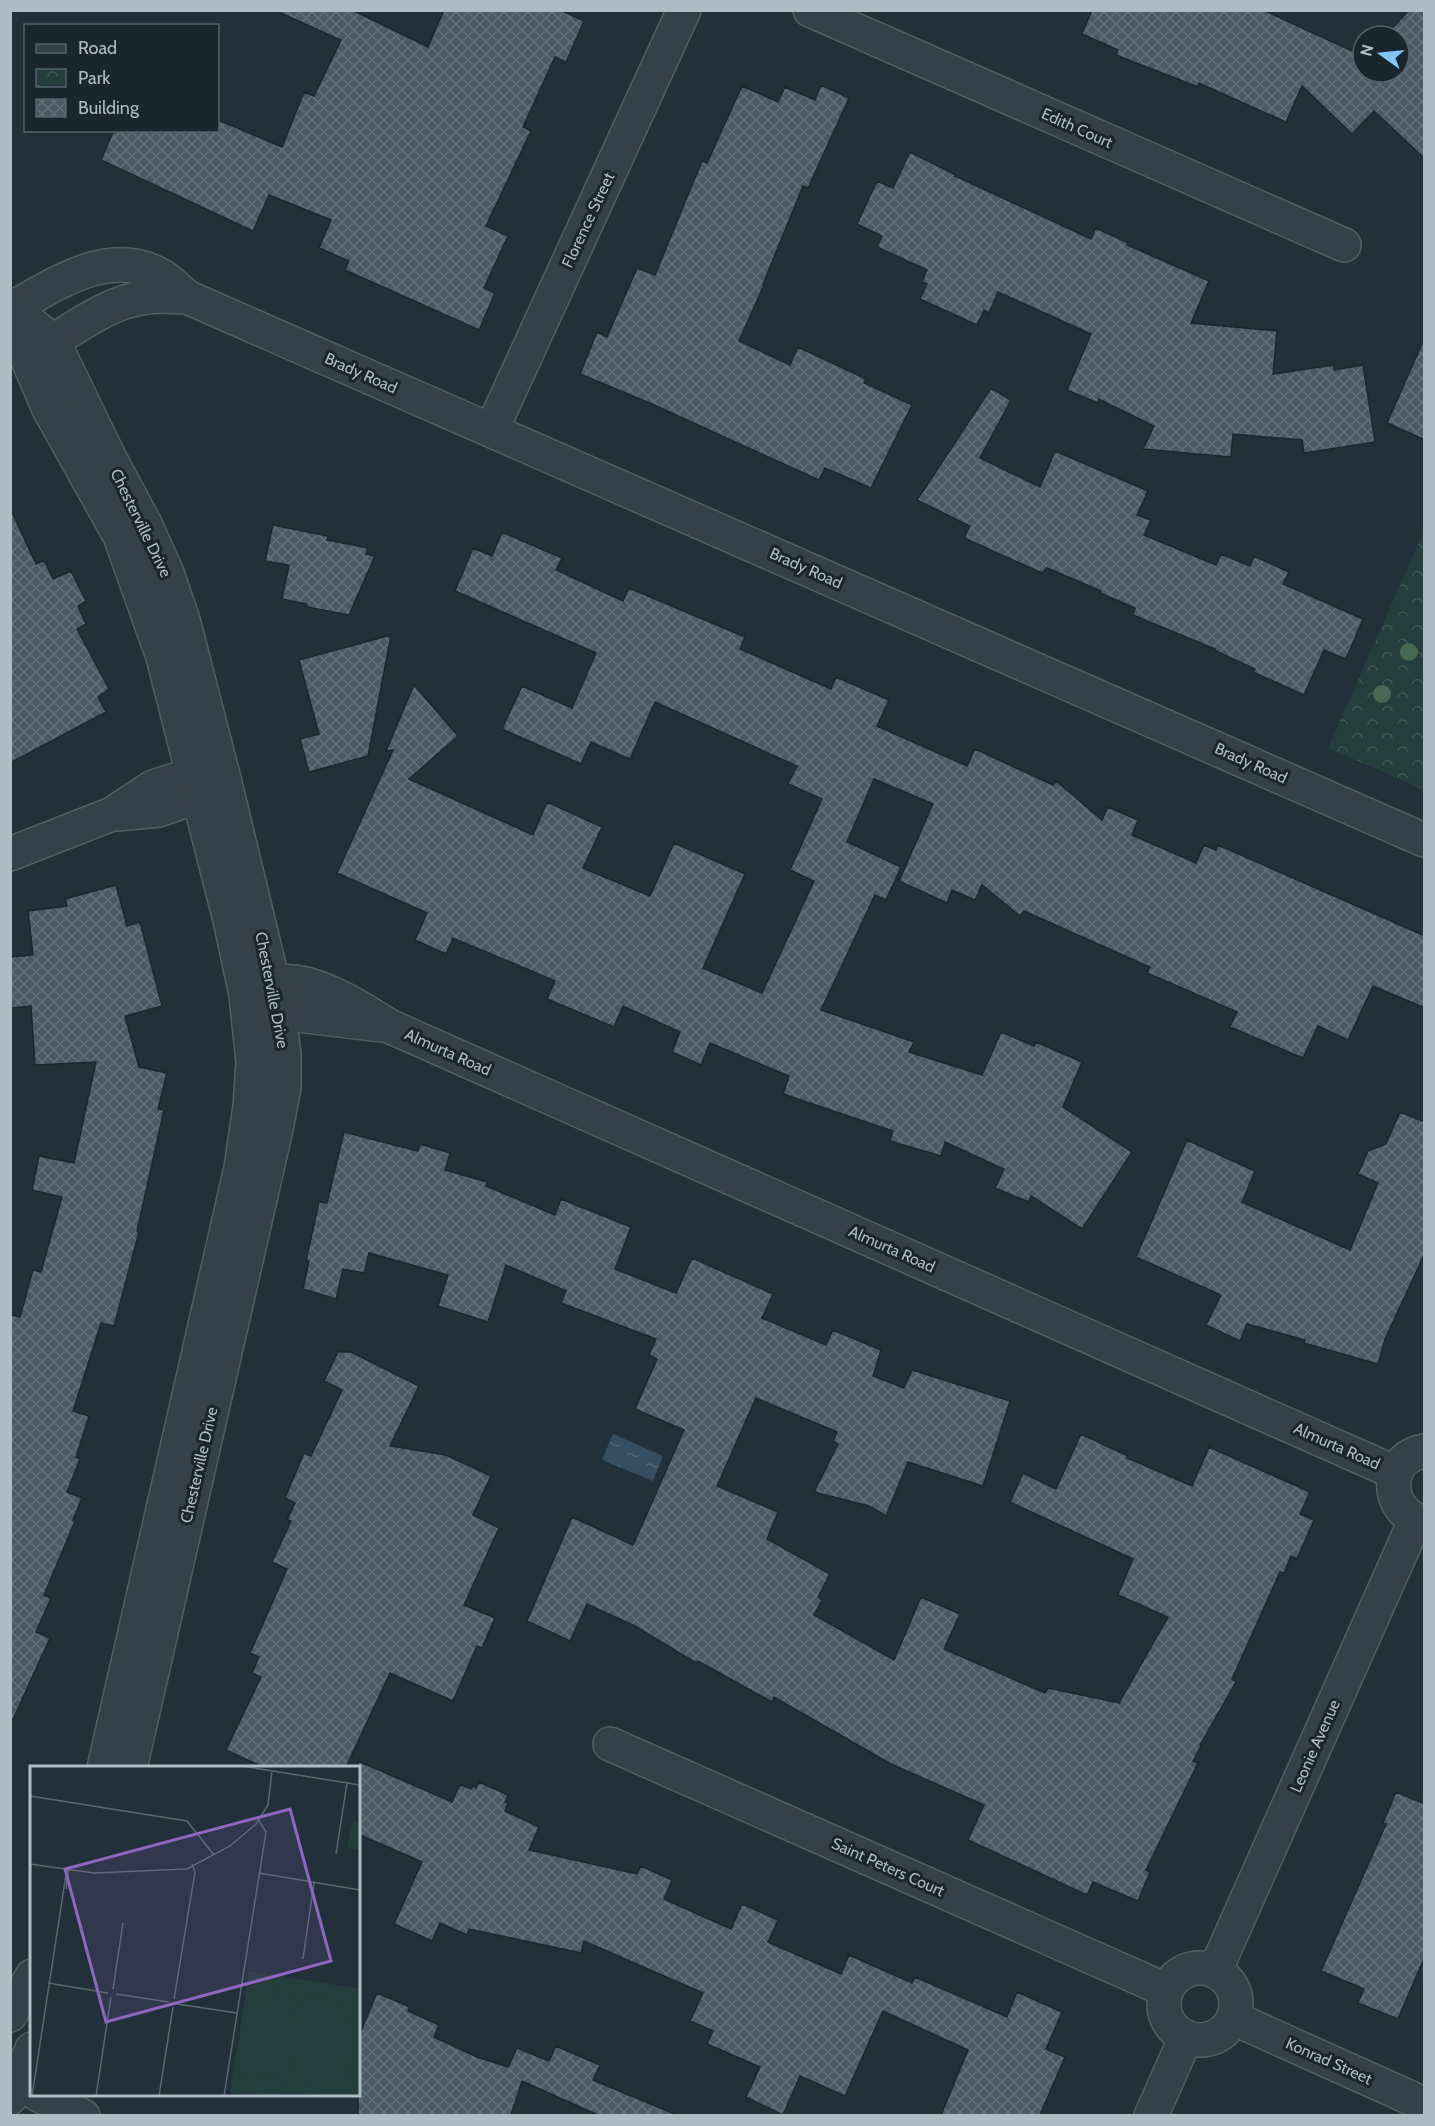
<svg xmlns="http://www.w3.org/2000/svg" width="1435" height="2126" viewBox="0 0 1435 2126" font-family="Cabin,sans-serif">
<defs>
<pattern id="park-crowns" width="20" height="18" patternUnits="userSpaceOnUse" patternTransform="scale(1.5)"><rect width="20" height="18" fill="#263e3b"/><path d="M2 6a3 3 0 1 1 6 0M12 15a3 3 0 1 1 6 0" fill="none" stroke="#435856"/></pattern>
<pattern id="water-ripples" width="26" height="14" patternUnits="userSpaceOnUse" patternTransform="scale(1.5)"><rect width="26" height="14" fill="#354f61"/><path d="M2 4q2-2 4 0t4 0M15 11q2-2 4 0t4 0" fill="none" stroke="#506676"/></pattern>
<pattern id="building-cross-hatch" width="8" height="8" patternUnits="userSpaceOnUse" patternTransform="scale(1.5)"><rect width="8" height="8" fill="#495a65"/><path d="M0 0l8 8M0 8l8-8" fill="none" stroke="#61707a"/></pattern>
</defs>
<rect width="100%" height="100%" fill="#213039"/>
<!-- park -->
<path fill="url(#park-crowns)" d="M1424,531V790L1328,748Z"/>
<!-- water -->
<path fill="url(#water-ripples)" d="M613,1434L663,1456L653,1481L602,1460Z"/>
<!-- building -->
<path fill="url(#building-cross-hatch)" stroke="#1c2830" stroke-width="1.5" d="M274,10H352L428,47L444,10H560L584,21L566,62L555,57L523,127L531,131L486,226L508,236L484,288L495,293L479,330L345,270L349,261L319,248L331,220L269,195L253,231L101,160L114,130H218V120L282,147L304,92L314,96L341,40Z
M1092,10H1263L1363,56V72H1399V36H1385L1409,10H1425V159L1374,111L1352,134L1302,86L1286,122L1199,83L1198,87L1116,55L1118,50L1082,34Z
M821,85L849,98L808,188L803,186L763,284L764,285L739,341L790,365L798,347L866,379L864,383L912,405L871,488L825,468L819,480L652,404L580,374L597,332L607,337L637,268L655,275L702,161L707,163L742,86L778,102L785,87L815,100Z
M910,152L956,175L955,176L1091,239L1096,228L1128,243L1127,245L1209,281L1191,323L1277,331L1273,374L1334,365V370L1363,365L1375,442L1304,453L1302,440L1233,434L1231,457L1143,449L1154,426L1099,399L1098,403L1067,390L1091,334L998,292L989,313L984,310L977,325L920,299L927,284L922,282L927,270L877,247L882,236L857,224L877,181L893,188Z
M1425,337V440L1387,423Z
M991,388L1011,400L980,458L1040,487L1055,451L1148,491L1137,515L1151,520L1144,535L1216,565L1221,554L1250,566L1254,556L1289,572L1283,584L1363,619L1346,659L1324,650L1304,695L1253,672L1255,669L1214,650L1215,649L1133,615L1135,608L1100,593L1101,591L1047,568L1042,573L964,538L970,526L917,500Z
M10,508L36,564L44,560L53,579L71,571L86,601L78,606L86,624L77,629L109,689L98,697L106,712L10,763Z
M273,525L328,536L327,540L368,548L366,554L375,556L349,615L307,607V604L282,599L289,565L265,561Z
M502,532L562,558L556,570L623,601L629,588L745,637L740,649L831,689L836,677L889,700L877,726L967,766L975,749L1053,785L1056,781L1102,820L1108,807L1138,820L1132,835L1196,863L1204,845L1216,850L1218,845L1425,936V1008L1373,986L1348,1040L1318,1026L1303,1058L1230,1027L1237,1012L1147,973L1150,967L1024,911L1020,916L982,885L975,900L952,890L947,903L899,881L933,804L874,779L847,842L901,867L886,900L875,895L821,1010L914,1042L909,1052L982,1075L1001,1032L1034,1046L1036,1042L1082,1062L1063,1107L1132,1152L1082,1229L1031,1196L1029,1202L995,1188L1004,1169L945,1142L941,1156L890,1141L893,1131L783,1094L789,1076L710,1043L701,1065L672,1052L680,1032L623,1006L614,1027L547,999L555,981L453,938L446,954L415,940L427,913L337,873L393,750L386,751L414,685L458,736L409,779L533,835L547,802L602,827L583,868L650,896L674,843L745,874L703,968L762,993L814,881L790,870L822,799L788,784L797,766L655,702L630,759L591,742L581,764L502,729L522,686L572,708L596,653L455,591L473,548L492,556Z
M391,635L368,756L309,772L300,739L319,734L299,660Z
M116,885L127,926L140,922L162,1006L125,1016L139,1067L167,1073L158,1109L164,1110L137,1231L139,1232L114,1326L101,1323L73,1411L89,1416L76,1457L80,1459L67,1492L82,1498L73,1520L75,1521L44,1595L51,1598L36,1632L50,1638L10,1726V1314L20,1317L33,1270L41,1272L62,1197L32,1190L39,1156L74,1163L96,1062L35,1065L31,1006L10,1008V957L33,955L28,911L67,906L65,899Z
M1400,1112L1425,1122V1253L1385,1339L1378,1364L1304,1343L1305,1340L1247,1324L1240,1341L1206,1325L1221,1295L1136,1257L1187,1140L1255,1171L1242,1202L1350,1250L1378,1183L1358,1174L1368,1151L1386,1144Z
M344,1132L418,1151L420,1144L450,1153L445,1170L487,1182L486,1186L555,1215L561,1199L631,1227L615,1269L676,1293L692,1258L773,1294L762,1318L826,1345L833,1330L881,1350L873,1376L904,1388L912,1370L1010,1401L983,1486L908,1462L886,1516L869,1506L814,1492L838,1444L833,1441L837,1432L756,1398L717,1486L778,1512L767,1539L830,1574L818,1597L822,1600L814,1615L894,1660L921,1597L960,1614L944,1649L1045,1693L1048,1688L1119,1703L1168,1617L1118,1595L1133,1559L1010,1502L1023,1473L1056,1489L1081,1434L1128,1456L1127,1458L1192,1486L1209,1447L1310,1492L1300,1514L1314,1520L1297,1559L1291,1556L1284,1573L1280,1572L1232,1679L1236,1682L1200,1745L1201,1746L1193,1761L1198,1763L1146,1870L1150,1872L1138,1901L1093,1882L1087,1895L968,1840L984,1805L891,1764L774,1697L772,1702L698,1661L696,1663L635,1626L587,1604L570,1641L527,1621L572,1517L633,1545L684,1430L635,1409L657,1359L649,1355L656,1339L561,1303L566,1291L506,1265L488,1322L438,1306L448,1275L369,1253L364,1273L343,1269L336,1299L303,1289L309,1261H306L319,1202L327,1203Z
M338,1352H351L419,1386L390,1446L446,1455L491,1476L473,1515L499,1528L464,1605L495,1618L482,1648L477,1646L453,1701L390,1673L346,1767H263L226,1750L261,1677L252,1673L259,1657L250,1653L287,1569L272,1562L291,1521L287,1520L295,1503L285,1498L304,1453L311,1456L342,1390L324,1381Z
M358,1761L452,1802L460,1784L471,1789L473,1786L476,1788L479,1782L508,1795L505,1802L508,1803L505,1811L539,1827L529,1850L637,1874L641,1866L672,1880L664,1899L731,1929L742,1904L778,1920L768,1942L841,1974L849,1955L912,1983L915,1977L1007,2017L1017,1992L1062,2012L1046,2049L1065,2057L1040,2115H941L968,2050L883,2011L845,2096L800,2076L783,2115L746,2097L760,2067L707,2044L713,2031L690,2021L703,1993L584,1941L581,1953L469,1929L467,1935L440,1923L432,1941L394,1924L422,1862L358,1834Z
M1396,1792L1425,1804V1956L1398,2019L1358,2003L1364,1989L1321,1971L1386,1824L1383,1823Z
M377,1993L410,2007L408,2011L439,2025L434,2037L477,2057L508,2067L517,2048L549,2061L556,2046L600,2065L593,2080L677,2115H598L522,2081L511,2115H358V2038Z"/>
<g fill="none" stroke-linecap="round" stroke-linejoin="round">
<defs>
<path id="minor" d="M810,10L1344,245
M12,308C58,283 110,246 162,276C171,282 179,290 187,297L1424,840
M30,356C58,339 101,307 132,300C150,295 169,296 187,297
M492,429L684,10
M117,814L159,810L200,796L223,780
M10,854L112,814L153,787L193,774L222,779
M248,994C258,990 269,984 279,982C313,977 361,1008 389,1026L1396,1473
M253,998L279,1010L297,1015L381,1025
M1424,1451C1382,1459 1385,1512 1424,1523
M610,1744L1166,1990
M1164 2004a36 36 0 1 1 72 0a36 36 0 1 1-72 0Z
M1215,1971L1415,1521
M1233,2018L1424,2104
M1151,2116L1186,2037"/>
<path id="tertiary" d="M10,305L27,358L49,409L120,536L163,657L230,920L246,995L253,1062L250,1106L241,1168L104,1768
M12,308L53,341L109,457L145,524L167,573L183,620L224,779L276,995L284,1054V1087L276,1129L130,1768
M10,2015L32,1976
M37,2094L83,2116
M10,2098L32,2049"/>
</defs>
<!-- minor casing -->
<use href="#minor" stroke="#525f67" stroke-width="36"/>
<!-- tertiary casing -->
<use href="#tertiary" stroke="#525f67" stroke-width="36"/>
<!-- minor -->
<use href="#minor" stroke="#35414a" stroke-width="33"/>
<!-- tertiary -->
<use href="#tertiary" stroke="#35414a" stroke-width="33"/>
</g>
<!-- trees -->
<g fill="#476953">
<circle cx="1409" cy="652" r="9"/>
<circle cx="1382" cy="694" r="9"/>
</g>
<g text-anchor="middle" dominant-baseline="central" stroke-width="6" stroke-linejoin="round" paint-order="stroke">
<!-- street labels -->
<g font-size="16" fill="#afbcc6" stroke="#1a262e">
<text transform="translate(1077 128) rotate(24)">Edith Court</text>
<text transform="translate(588 220) rotate(-65)">Florence Street</text>
<text transform="translate(361 373) rotate(24)">Brady Road</text>
<text transform="translate(141 523) rotate(64)">Chesterville Drive</text>
<text transform="translate(806 568) rotate(24)">Brady Road</text>
<text transform="translate(1251 763) rotate(24)">Brady Road</text>
<text transform="translate(272 990) rotate(79)">Chesterville Drive</text>
<text transform="translate(448 1052) rotate(24)">Almurta Road</text>
<text transform="translate(892 1249) rotate(24)">Almurta Road</text>
<text transform="translate(1337 1446) rotate(24)">Almurta Road</text>
<text transform="translate(199 1465) rotate(-77)">Chesterville Drive</text>
<text transform="translate(1315 1746) rotate(-66)">Leonie Avenue</text>
<text transform="translate(888 1867) rotate(24)">Saint Peters Court</text>
<text transform="translate(1329 2061) rotate(24)">Konrad Street</text>
</g>
</g>
<!-- overview -->
<g transform="translate(30 1766)">
<rect width="330" height="330" fill="#213039"/>
<path d="M219,205L330,223V330L200,327Z" fill="#263e3b"/>
<path d="M323,55L330,56V85L317,81ZM255,211L262,233L251,236L245,214ZM286,228L309,238L319,255L324,274L317,308L298,325L274,319L263,306L256,284V262L262,245L271,234ZM203,305L253,313L251,330L200,327Z" fill="#263e3b"/>
<path fill="none" stroke="#5a6871" stroke-width="1.5" d="M212,0L330,19M0,30L157,55L184,89M306,88L317,17M0,98L64,107L157,103L200,80L226,58L238,39L242,5M229,107L330,124M36,123L39,100M273,193L284,117M18,217L78,227M83,223L93,157M86,228L139,236M144,233L165,106L162,98M147,238L207,247M2,330L37,102M66,330L81,231M129,330L143,241M194,330L236,66L228,53"/>
<path fill="#9066c2" fill-opacity="0.15" stroke="#9066c2" stroke-width="3" d="M260,43L301,195L76,256L35,103Z"/>
<rect width="330" height="330" fill="none" stroke="#afbcc6" stroke-width="3"/>
</g>
<!-- border -->
<rect width="1435" height="2126" fill="none" stroke="#afbcc6" stroke-width="24"/>
<!-- legend -->
<rect x="24" y="24" width="195" height="108" fill="#1a262e" stroke="#56626b" stroke-width="1.5"/>
<rect x="36" y="44" width="30" height="9" fill="#35414a" stroke="#56626b" stroke-width="1.5"/>
<text x="78" y="54" font-size="18" fill="#afbcc6">Road</text>
<rect x="36" y="69" width="30" height="18" fill="url(#park-crowns)" stroke="#56626b" stroke-width="1.5"/>
<text x="78" y="84" font-size="18" fill="#afbcc6">Park</text>
<rect x="36" y="99" width="30" height="18" fill="url(#building-cross-hatch)" stroke="#56626b" stroke-width="1.5"/>
<text x="78" y="114" font-size="18" fill="#afbcc6">Building</text>
<!-- north arrow -->
<g transform="translate(1381 54) rotate(285)"><circle r="28" fill="#1a262e" stroke="#56626b" stroke-width="1.5"/>
<path d="M0-4.5L10 22L0 15L-10 22Z" fill="#82c5f9"/>
<text y="-9" font-size="16" font-weight="bold" text-anchor="middle" fill="#afbcc6">N</text>
</g>
</svg>
